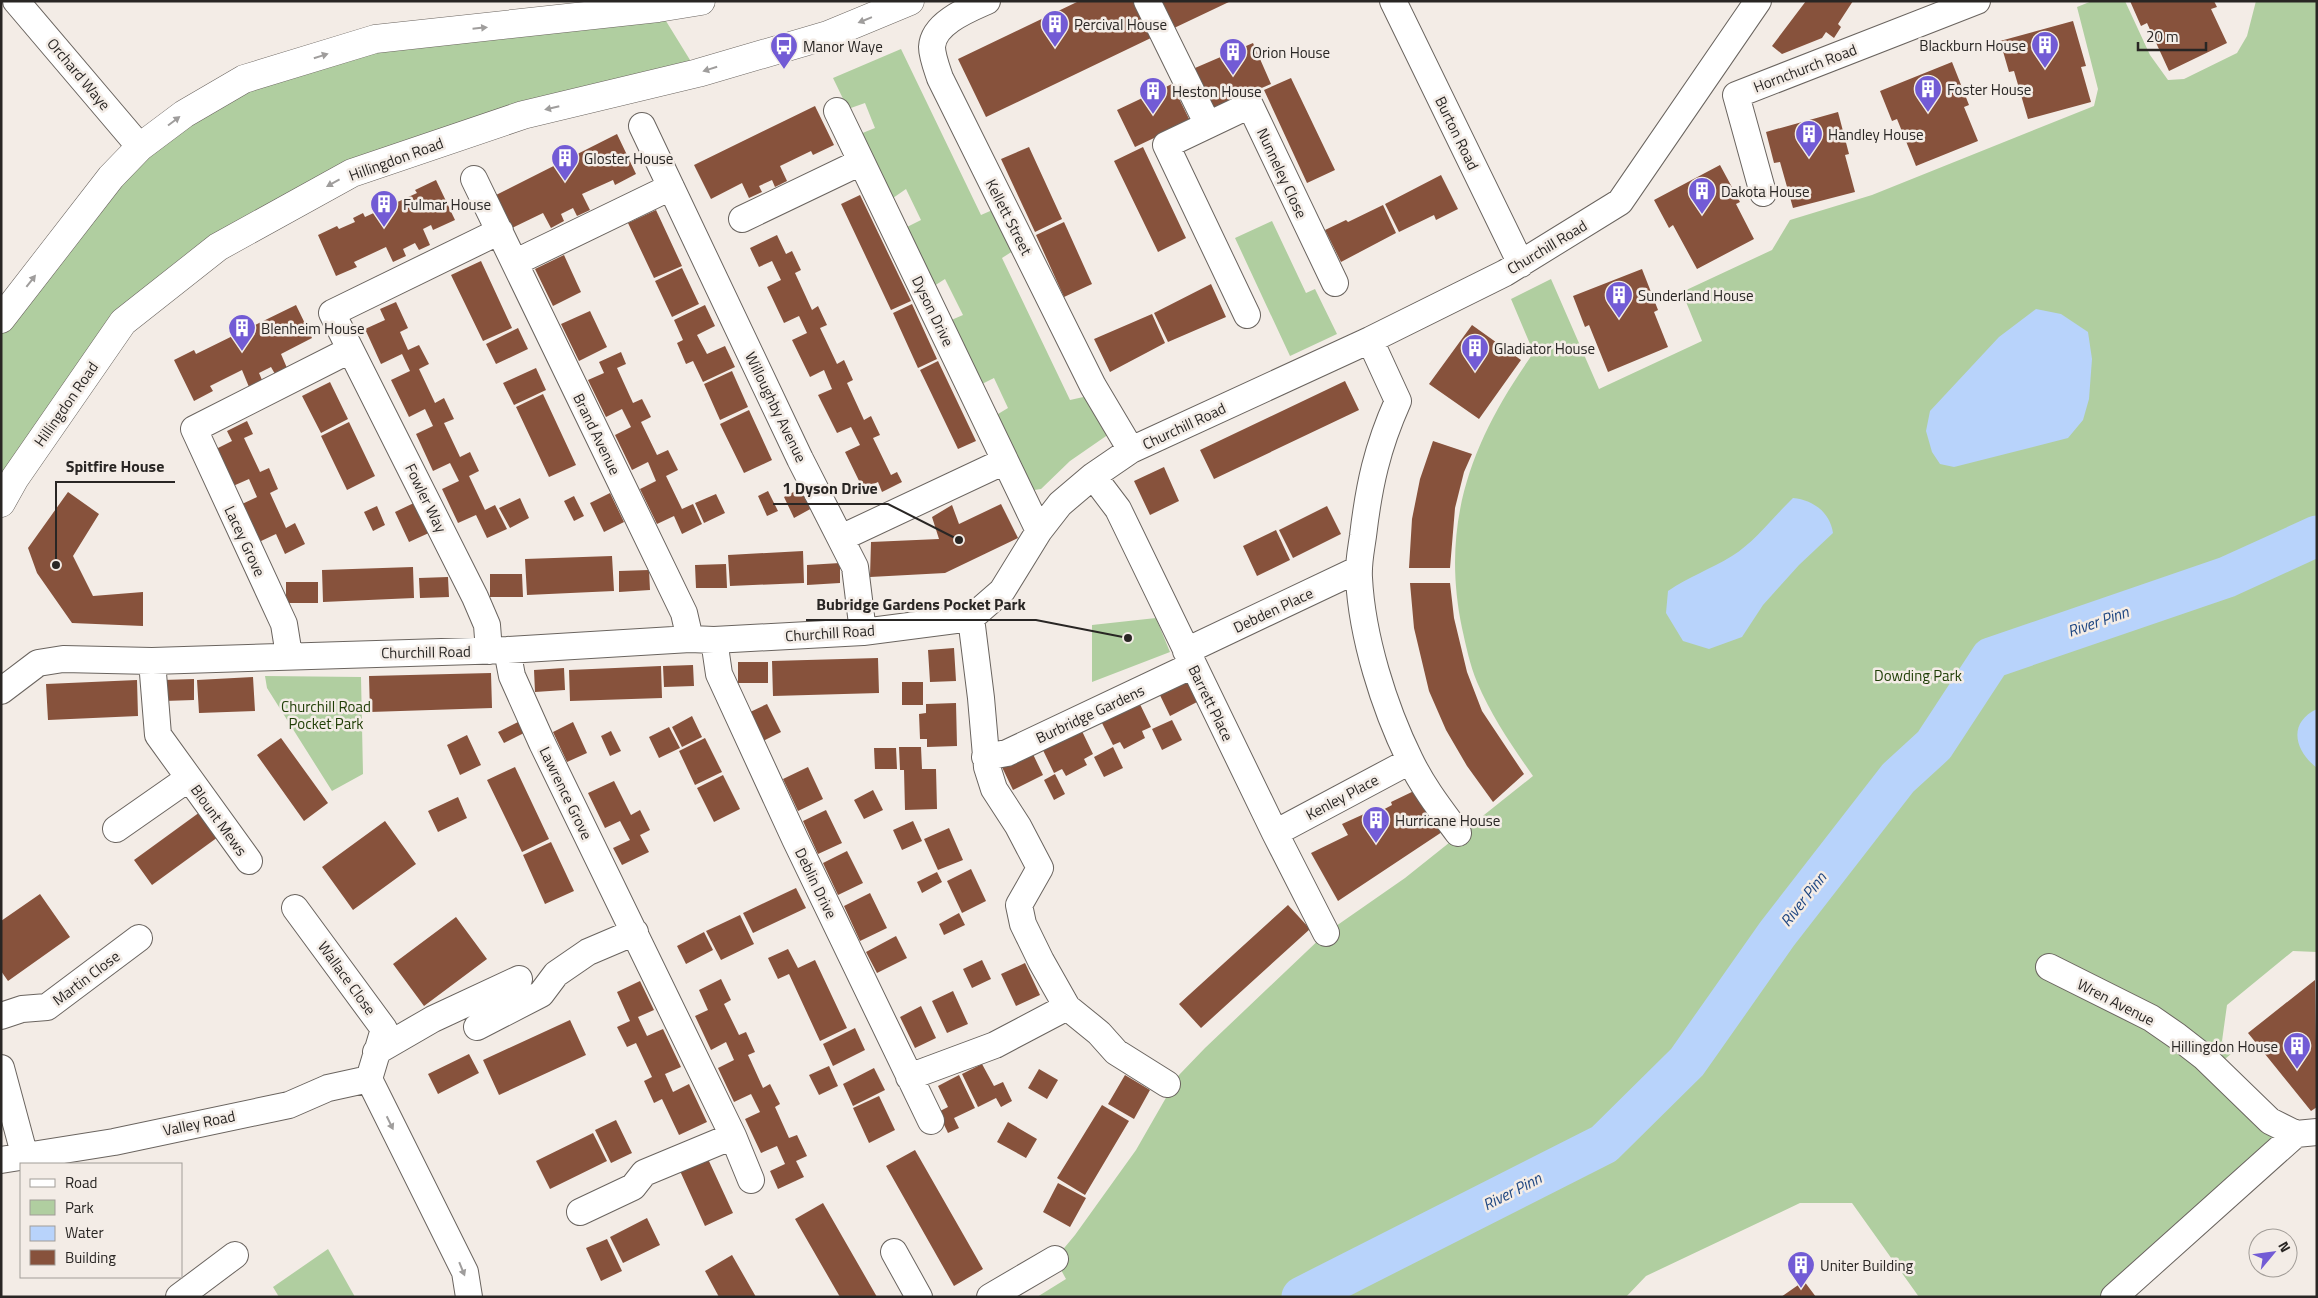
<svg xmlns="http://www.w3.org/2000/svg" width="2318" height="1298" viewBox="0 0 2318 1298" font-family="'Titillium Web',sans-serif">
<rect width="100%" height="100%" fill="#f3ece6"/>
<!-- green -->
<path fill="#b0cea0" d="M2092,1H2125L2150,55L2168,80L2184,79L2237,53L2247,36L2256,1H2317V952L2293,951L2227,1005L2222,1041L2232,1053L2225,1059L2288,1123L2108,1297H1919L1852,1203H1800L1646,1276L1626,1297H1037L1066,1279L1055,1259L1075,1235L1136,1150L1179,1075L1205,1048L1326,933L1405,878L1533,776C1512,746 1492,717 1477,682C1470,665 1466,646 1462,628C1440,522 1472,440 1532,355L1530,344L1511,299L1551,279L1599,389L1702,341L1682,292L1772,250L1790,220L1872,195L2094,106L2098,89L2077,7Z
M658,8L698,73L352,173L123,322L1,496V319L184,114L375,39Z
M901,49L981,215L997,208L1016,249L1002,258L1070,400L1088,396L1109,434L1070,461L1041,489L1034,490L993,417L1008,408L994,378L980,385L949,321L963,315L945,279L934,286L905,228L921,220L906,189L893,198L860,134L875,128L865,103L848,109L833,78Z
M1272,221L1306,293L1315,289L1337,334L1290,356L1235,238Z
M1156,618L1170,652L1092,682V625Z
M265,676L361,677L363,774L332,791L267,688Z
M328,1249L355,1297H279L273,1287Z"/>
<!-- water -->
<path fill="#b8d3fb" d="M2036,309L2061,314L2088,332L2092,359L2089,399L2083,420L2068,438L1954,467L1940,464L1932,452L1926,431L1930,411L1999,337Z
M1793,498C1813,500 1830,512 1833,533L1799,565L1763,605L1742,637L1709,649L1683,641L1666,613L1668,591C1688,577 1711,569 1732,556C1756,541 1773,517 1793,498Z
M2317,709V768C2295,751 2287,723 2317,709Z"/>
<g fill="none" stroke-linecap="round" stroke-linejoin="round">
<!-- river -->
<path stroke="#b8d3fb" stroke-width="41" d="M1302,1297L1604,1144L1687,1062L1777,934L1898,778L1934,745L1991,658L2227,577L2317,536"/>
</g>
<!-- building -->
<path fill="#87523c" d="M1079,1H1136L1153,37L986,117L958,59Z
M1159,1H1231L1172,29Z
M1806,1H1853L1838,24L1841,27L1834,38L1826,32L1822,38L1782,54L1772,46Z
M2130,1H2214L2217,7L2211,9L2227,43L2169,71L2147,23L2141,26Z
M2073,21L2086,66L2081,67L2091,102L2028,119L2014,71L2009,72L2000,41Z
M1253,43L1271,84L1212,109L1195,68Z
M1952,62L1969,105L1964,107L1978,141L1916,166L1897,119L1892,121L1880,91Z
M1291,78L1335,170L1307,183L1264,90Z
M1172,84L1190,121L1135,147L1117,110Z
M815,106L834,145L813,155L811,151L780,166L787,181L775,187L772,180L759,186L762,192L749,198L742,183L711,199L694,165Z
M1838,112L1849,154L1845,155L1855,192L1793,208L1780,162L1774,163L1766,132Z
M617,134L636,174L615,185L613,180L582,194L590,210L577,216L573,208L561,214L564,221L551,228L543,213L512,228L496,195Z
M1029,147L1062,219L1035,232L1001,159Z
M1143,147L1186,238L1158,252L1114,161Z
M1720,165L1740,202L1736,204L1754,239L1697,269L1673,225L1669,228L1654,200Z
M1441,175L1458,209L1436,220L1434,215L1399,232L1385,204Z
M436,180L455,220L433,230L431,225L423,229L430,245L419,250L415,243L403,249L406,256L393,262L386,247L354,262L357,267L336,276L318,235L337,226L339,229L355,222L353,218L363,213L365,217L417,193L415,190Z
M860,195L911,301L891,310L841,204Z
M1383,205L1396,233L1341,262L1325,230L1346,220L1348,222Z
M656,210L682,266L654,278L628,223Z
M1064,222L1092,284L1064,297L1036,235Z
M777,235L786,254L792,251L801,270L795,273L812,310L818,306L827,325L820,328L837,364L844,360L853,380L847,383L864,420L871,416L880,435L873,438L891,475L897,472L902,482L882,492L878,482L863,489L845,452L860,445L851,427L837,433L818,395L832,389L824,370L810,377L792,340L807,333L799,316L784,323L767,287L781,280L772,261L759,267L750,248Z
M564,255L581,292L553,306L535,269Z
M481,261L512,328L483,341L451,275Z
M682,268L699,304L672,317L655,281Z
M1642,269L1658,310L1654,312L1668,347L1608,372L1589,325L1585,327L1573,296Z
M1211,284L1226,317L1168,342L1154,313Z
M396,302L408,328L400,332L408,350L419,345L429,364L419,369L435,403L444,398L454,419L444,423L460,457L470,452L479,471L469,476L485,510L495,505L507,529L487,538L476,515L458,523L442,489L459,481L450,463L433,471L416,434L433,426L425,409L409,417L391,380L410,371L402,354L381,364L365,329L385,320L380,309Z
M912,304L937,359L918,368L893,313Z
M296,305L312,338L281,354L287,368L275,374L271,367L259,373L262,380L249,387L242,370L210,386L213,391L194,401L174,360L194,350L196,354Z
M705,305L715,326L697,335L707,354L725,346L735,367L703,382L693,361L686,364L677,343L683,340L674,320Z
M590,311L607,347L579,361L561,324Z
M1152,314L1165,343L1110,372L1094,339Z
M1472,325L1521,360L1479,419L1429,384Z
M518,328L528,349L496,364L486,344Z
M621,352L626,364L617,368L633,403L642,399L651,417L641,422L657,455L668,450L678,470L666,476L682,509L693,504L702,524L682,534L674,516L657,524L640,489L656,481L648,462L632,470L615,435L631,427L622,409L606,417L588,380L604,373L599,362Z
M938,361L976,441L958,449L920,370Z
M536,368L546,390L514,405L503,383Z
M732,371L748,407L720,420L704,384Z
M1345,381L1359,410L1214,479L1200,450Z
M330,382L348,419L321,433L302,396Z
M543,394L576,465L549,477L516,407Z
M749,410L772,460L744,473L720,424Z
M247,421L253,434L244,438L260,472L269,468L278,489L270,493L286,528L295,523L305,544L285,554L276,534L259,542L242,504L257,497L249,479L233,486L216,449L232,441L227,431Z
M349,422L375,476L347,490L321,436Z
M1433,441L1472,454L1464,472L1455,508L1450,568H1409L1412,519L1420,479Z
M1164,467L1179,501L1150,515L1134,481Z
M803,487L814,507L794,518L784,497Z
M768,491L778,511L767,516L758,496Z
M68,492L99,514L73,556L93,596L143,592V626L72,623L37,573L28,548Z
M610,493L624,522L604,532L590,503Z
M716,494L725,513L704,523L695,503Z
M574,496L584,516L574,521L564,501Z
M520,498L529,518L510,528L499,508Z
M416,502L431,532L409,542L395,512Z
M1001,504L1018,538L945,573L870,577L871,542L939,539L932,517L952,505L959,524Z
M377,506L385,525L373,531L364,512Z
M1327,506L1341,534L1293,558L1279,530Z
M1276,530L1290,560L1257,576L1243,546Z
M803,551L804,583L730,586L728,555Z
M612,556L614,591L527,595L525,559Z
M840,563V583L807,585V565Z
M726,564L727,588H696L695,565Z
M413,567L414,598L323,602L322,570Z
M649,570L650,590L619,592V571Z
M490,574H522L523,597H490Z
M448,577L449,597L420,598L419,578Z
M286,582H318V603H286Z
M1410,583H1450L1454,618L1467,672L1482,711L1524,774L1493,802L1467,766L1446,730L1429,691L1414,628Z
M954,648L956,681L930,682L928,650Z
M878,658L879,693L773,696L772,661Z
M738,662H768V683H738Z
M693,665L694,686L664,687L663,666Z
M661,666L662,698L570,701L569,670Z
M564,668L565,690L535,692L534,670Z
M491,673L492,708L370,712L369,676Z
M1185,675L1199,701L1170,716L1157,689Z
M253,677L255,711L199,713L197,680Z
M194,679V700L164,701L163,680Z
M137,680L138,716L48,720L46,684Z
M902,682H923V705H902Z
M1137,698L1151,727L1142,731L1145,738L1124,749L1120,742L1113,745L1099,717Z
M956,703L957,746L927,747V739H920L919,714L926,713V704Z
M767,704L781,732L763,741L748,713Z
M692,716L702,737L682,747L672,727Z
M1172,720L1182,740L1162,750L1152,729Z
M518,722L524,733L504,743L498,732Z
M573,722L587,753L567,762L553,732Z
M669,727L680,748L659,758L649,737Z
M1080,727L1093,754L1084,759L1087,765L1066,776L1062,769L1054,773L1041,746Z
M611,731L621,751L610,756L601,736Z
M467,735L481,765L460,775L447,745Z
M281,738L328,803L304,821L257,755Z
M705,738L722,772L695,785L679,751Z
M899,747H921L922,769H936L937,809L905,810L904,770H900Z
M1113,747L1123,768L1104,777L1094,757Z
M874,748H896L897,769H875Z
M1031,750L1043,775L1013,790L1001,765Z
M515,767L549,839L522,852L487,780Z
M808,767L823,799L798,811L783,779Z
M1055,774L1065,794L1054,800L1044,780Z
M723,775L740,809L714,822L697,788Z
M614,781L631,815L640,810L650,830L640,835L649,852L622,865L613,848L630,840L620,821L605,828L588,793Z
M873,790L883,810L864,819L854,800Z
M1416,790L1445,830L1338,901L1311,853L1348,835L1342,824L1375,809L1377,813L1392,805L1391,802Z
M458,797L467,818L438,832L428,811Z
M826,810L842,843L818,854L803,821Z
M200,812L218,837L152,885L134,860Z
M385,821L416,864L353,910L322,867Z
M913,821L922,841L902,850L893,830Z
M949,828L963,860L938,870L924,839Z
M551,842L574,891L545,904L523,855Z
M847,851L863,883L838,895L823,863Z
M971,869L986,901L962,913L947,881Z
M937,872L942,882L922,893L917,882Z
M796,888L806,908L753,933L743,913Z
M870,893L887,928L860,941L844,906Z
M40,894L70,937L8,981L1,971V921Z
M1288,905L1310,929L1201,1028L1179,1004Z
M959,913L965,925L944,935L939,924Z
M740,915L754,944L721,960L706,931Z
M456,917L487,959L424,1006L393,964Z
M704,932L713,950L686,964L677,946Z
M896,936L907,958L877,973L866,952Z
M788,949L798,968L815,960L847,1028L820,1041L789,974L778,979L768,958Z
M982,960L991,979L972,988L963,969Z
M1025,963L1040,995L1016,1006L1001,974Z
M721,979L731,1000L724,1004L739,1035L746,1032L755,1052L748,1055L763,1088L770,1084L780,1104L775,1107L789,1138L797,1135L807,1156L796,1161L804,1177L778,1189L770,1171L785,1164L777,1146L761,1153L745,1119L760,1112L751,1094L734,1102L718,1068L734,1060L726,1042L711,1050L695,1016L708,1010L699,990Z
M2315,980L2317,1107L2311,1111L2248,1033Z
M640,981L654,1010L638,1017L647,1036L663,1029L681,1067L665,1074L673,1092L689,1084L707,1122L679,1135L662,1099L654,1103L644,1081L652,1077L636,1043L627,1047L617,1027L630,1021L617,992Z
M953,991L968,1024L947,1033L932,1001Z
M921,1006L936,1038L915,1048L900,1017Z
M570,1020L586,1055L499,1095L483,1060Z
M855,1028L865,1050L833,1066L823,1044Z
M469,1054L479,1073L438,1094L428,1074Z
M982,1064L994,1086L1003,1082L1012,1101L1001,1107L996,1098L978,1107L962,1074Z
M829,1066L838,1086L819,1095L809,1075Z
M874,1068L885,1090L853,1106L843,1084Z
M1039,1069L1058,1080L1047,1099L1028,1088Z
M959,1075L975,1108L954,1118L959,1128L948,1133L938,1112L948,1107L938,1086Z
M1125,1075L1150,1090L1134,1119L1108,1104Z
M879,1096L895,1130L869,1143L853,1108Z
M1102,1105L1129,1121L1085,1195L1057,1178Z
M616,1120L632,1153L611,1163L595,1130Z
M1008,1122L1037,1139L1026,1158L997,1142Z
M593,1133L607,1161L550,1189L536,1161Z
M915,1150L983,1269L954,1286L886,1166Z
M708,1159L733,1213L705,1226L680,1171Z
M1058,1183L1086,1198L1070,1227L1043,1212Z
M823,1203L877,1297H840L795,1219Z
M647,1218L660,1245L623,1263L610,1237Z
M607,1239L622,1271L601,1281L586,1248Z
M732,1255L756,1297H719L705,1271Z
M1804,1281L1816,1297H1781Z"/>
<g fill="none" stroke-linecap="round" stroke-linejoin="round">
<defs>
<path id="minor" d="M16,1L140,147
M987,1C969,9 933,23 932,47C932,56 937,69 940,78L1093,386L1131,450
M1147,1L1208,125
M1393,1L1521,264
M837,111L1039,531
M642,126L800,459L855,567L863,632
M474,179L684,613L690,639
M1763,193L1736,95L1977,1
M742,219L861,162
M516,262L671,187
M1247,315L1166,145L1250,105L1335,283
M1370,340L1398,401C1377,448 1369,485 1363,536C1361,550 1358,564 1359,578C1362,637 1384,707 1410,760C1423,787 1441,810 1458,833
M1093,476L1118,509L1275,833L1326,933
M841,538L1005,461
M971,618L981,698L987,767L994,789L1018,826L1040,868L1019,905L1023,924L1041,961L1067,1007L1099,1033L1116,1052L1167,1084
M714,640L719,674L795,839L931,1121
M507,650L512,676L542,743L733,1136L751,1180
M489,651L487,625L475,597L332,313L500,231
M1186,651L1359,569
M289,655L284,624L194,429L350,350
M152,661L158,735L249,861
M1,691L38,663L63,659L152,661L507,650L690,639L714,640L863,632L971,618L1002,591L1039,531L1060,504L1093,476L1131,450L1370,340L1505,273L1620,202L1758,1
M985,757L1007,753L1193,665
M116,829L189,778
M1275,833L1410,761
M295,908L384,1029L369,1079L465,1272L469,1297
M2049,967L2151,1018L2177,1036L2204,1057L2270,1121L2296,1134L2317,1132
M1,1016L22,1009L47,1007L139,938
M477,1027L541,994L556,974L588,952L635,932
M376,1052L433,1019L519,979
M1,1068L25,1157
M909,1077L995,1045L1067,1007
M1,1160L114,1142L289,1105L328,1088L369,1079
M580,1212L633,1187L644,1173L733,1136
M894,1252L919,1297
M179,1297L235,1255
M990,1297L1055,1259
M2114,1297L2296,1134"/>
<path id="primary" d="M1,319L111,177L140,147L184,114L244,79L375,39L658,8L701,1
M1,503L15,478L123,322L218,247L352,173L523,115L698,73L828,35L910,1"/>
</defs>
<!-- minor casing -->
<use href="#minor" stroke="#6a645f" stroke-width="28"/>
<!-- primary casing -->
<use href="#primary" stroke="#6a645f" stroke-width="29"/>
<!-- minor -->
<use href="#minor" stroke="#fff" stroke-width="26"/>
<!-- primary -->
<use href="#primary" stroke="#fff" stroke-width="28"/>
</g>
<!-- one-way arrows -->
<defs><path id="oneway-solid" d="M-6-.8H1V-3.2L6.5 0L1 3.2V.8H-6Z" transform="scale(1.25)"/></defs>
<g fill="#9f9d9c">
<use href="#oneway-solid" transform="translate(865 20) rotate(158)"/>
<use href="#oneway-solid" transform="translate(480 28) rotate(-6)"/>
<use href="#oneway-solid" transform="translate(321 56) rotate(-17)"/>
<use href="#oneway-solid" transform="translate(710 69) rotate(163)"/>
<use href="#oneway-solid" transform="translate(552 108) rotate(167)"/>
<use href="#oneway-solid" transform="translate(174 121) rotate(-37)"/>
<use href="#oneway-solid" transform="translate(333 183) rotate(151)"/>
<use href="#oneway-solid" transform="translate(31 281) rotate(-52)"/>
<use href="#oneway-solid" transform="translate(390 1123) rotate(64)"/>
<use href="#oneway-solid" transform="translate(462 1269) rotate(68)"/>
</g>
<!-- icons -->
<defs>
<symbol id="building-pin" viewBox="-11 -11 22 30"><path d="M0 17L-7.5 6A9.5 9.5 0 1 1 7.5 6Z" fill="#725bd5" stroke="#f3ece6"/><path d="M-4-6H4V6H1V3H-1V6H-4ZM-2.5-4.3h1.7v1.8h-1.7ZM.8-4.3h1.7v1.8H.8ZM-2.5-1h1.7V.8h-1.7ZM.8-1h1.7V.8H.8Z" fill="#fff"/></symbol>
<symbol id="bus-pin" viewBox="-11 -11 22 30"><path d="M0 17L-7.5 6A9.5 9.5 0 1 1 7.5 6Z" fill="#725bd5" stroke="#f3ece6"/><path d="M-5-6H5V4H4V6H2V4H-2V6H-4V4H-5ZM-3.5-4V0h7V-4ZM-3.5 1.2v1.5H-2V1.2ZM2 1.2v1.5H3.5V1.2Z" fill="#fff"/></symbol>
</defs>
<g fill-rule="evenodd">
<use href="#building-pin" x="1039" y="8" width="32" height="43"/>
<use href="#building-pin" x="2029" y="29" width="32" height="43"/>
<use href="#bus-pin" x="768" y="30" width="32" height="43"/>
<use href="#building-pin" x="1217" y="36" width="32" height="43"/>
<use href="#building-pin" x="1912" y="73" width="32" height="43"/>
<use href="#building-pin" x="1137" y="75" width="32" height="43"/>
<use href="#building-pin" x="1793" y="118" width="32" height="43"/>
<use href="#building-pin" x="549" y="142" width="32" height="43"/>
<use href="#building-pin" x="1686" y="175" width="32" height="43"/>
<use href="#building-pin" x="368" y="188" width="32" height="43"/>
<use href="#building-pin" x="1603" y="279" width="32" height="43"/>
<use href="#building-pin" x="226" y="312" width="32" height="43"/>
<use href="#building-pin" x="1459" y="332" width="32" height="43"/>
<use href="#building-pin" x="1360" y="804" width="32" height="43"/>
<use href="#building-pin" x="2281" y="1030" width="32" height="43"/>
<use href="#building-pin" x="1785" y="1249" width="32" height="43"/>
</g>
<g text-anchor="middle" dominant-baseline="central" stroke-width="5" stroke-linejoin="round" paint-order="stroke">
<!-- poi labels -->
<g font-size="15" fill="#292624" stroke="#f3ece6" text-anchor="start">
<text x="1074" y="24">Percival House</text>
<text x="2026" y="45" text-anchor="end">Blackburn House</text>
<text x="803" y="46">Manor Waye</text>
<text x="1252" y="52">Orion House</text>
<text x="1947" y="89">Foster House</text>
<text x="1172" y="91">Heston House</text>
<text x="1828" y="134">Handley House</text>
<text x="584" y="158">Gloster House</text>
<text x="1721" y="191">Dakota House</text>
<text x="403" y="204">Fulmar House</text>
<text x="1638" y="295">Sunderland House</text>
<text x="261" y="328">Blenheim House</text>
<text x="1494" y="348">Gladiator House</text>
<text x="1395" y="820">Hurricane House</text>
<text x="2278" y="1046" text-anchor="end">Hillingdon House</text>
<text x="1820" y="1265">Uniter Building</text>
</g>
<!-- street labels -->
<g font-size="15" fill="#292624" stroke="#f3ece6">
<text transform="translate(1805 68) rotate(-21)">Hornchurch Road</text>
<text transform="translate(79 74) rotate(50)">Orchard Waye</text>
<text transform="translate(1457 133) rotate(64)">Burton Road</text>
<text transform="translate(396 159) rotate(-20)">Hillingdon Road</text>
<text transform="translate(1282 173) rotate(65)">Nunneley Close</text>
<text transform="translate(1009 217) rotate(63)">Kellett Street</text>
<text transform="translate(1547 247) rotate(-31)">Churchill Road</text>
<text transform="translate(933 311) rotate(64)">Dyson Drive</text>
<text transform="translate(66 404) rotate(-55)">Hillingdon Road</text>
<text transform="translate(776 407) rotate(64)">Willoughby Avenue</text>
<text transform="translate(1184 426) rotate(-25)">Churchill Road</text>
<text transform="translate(597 434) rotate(64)">Brand Avenue</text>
<text transform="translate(426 498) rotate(64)">Fowler Way</text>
<text transform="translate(245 541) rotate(65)">Lacey Grove</text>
<text transform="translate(1273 610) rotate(-25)">Debden Place</text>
<text transform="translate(830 633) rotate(-4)">Churchill Road</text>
<text transform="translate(426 652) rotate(-1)">Churchill Road</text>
<text transform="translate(1211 703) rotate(64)">Barrett Place</text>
<text transform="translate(1090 714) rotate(-25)">Burbridge Gardens</text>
<text transform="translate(566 793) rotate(64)">Lawrence Grove</text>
<text transform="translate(1342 797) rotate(-28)">Kenley Place</text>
<text transform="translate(219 820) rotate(54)">Blount Mews</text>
<text transform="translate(816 883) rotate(64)">Deblin Drive</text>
<text transform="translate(86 978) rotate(-37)">Martin Close</text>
<text transform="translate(347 978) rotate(54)">Wallace Close</text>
<text transform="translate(2116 1002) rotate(27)">Wren Avenue</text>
<text transform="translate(199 1123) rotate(-12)">Valley Road</text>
</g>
<!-- park labels -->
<g font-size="15" fill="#1f3d05" stroke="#f3ece6">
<text x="1918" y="675">Dowding Park</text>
<text x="326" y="706">Churchill Road<tspan x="326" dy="17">Pocket Park</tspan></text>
</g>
<!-- water labels -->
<g font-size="16" font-style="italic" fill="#1e4681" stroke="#f3ece6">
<text transform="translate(2098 621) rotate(-19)">River Pinn</text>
<text transform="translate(1803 899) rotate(-52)">River Pinn</text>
<text transform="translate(1512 1191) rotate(-27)">River Pinn</text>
</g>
</g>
<!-- callouts -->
<path fill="none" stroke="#292624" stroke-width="2" d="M56 565L56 482H175M959 540L888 504H773M1128 638L1036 620H806"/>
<g fill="#292624" stroke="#f3ece6" stroke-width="2">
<circle cx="56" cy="565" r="5"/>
<circle cx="959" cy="540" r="5"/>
<circle cx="1128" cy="638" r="5"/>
</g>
<g font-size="16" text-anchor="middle" font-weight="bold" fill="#292624" stroke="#f3ece6" stroke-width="5" stroke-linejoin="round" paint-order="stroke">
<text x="115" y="472">Spitfire House</text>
<text x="830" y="494">1 Dyson Drive</text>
<text x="921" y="610">Bubridge Gardens Pocket Park</text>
</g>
<!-- border -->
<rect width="2318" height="1298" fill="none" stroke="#292624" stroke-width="5"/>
<!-- legend -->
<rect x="20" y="1163" width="162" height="115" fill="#f3ece6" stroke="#a29d98"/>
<rect x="30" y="1179" width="25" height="8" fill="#ffffff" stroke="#a29d98"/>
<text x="65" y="1188" font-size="15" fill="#292624">Road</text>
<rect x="30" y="1200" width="25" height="15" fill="#b0cea0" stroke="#a29d98"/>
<text x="65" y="1213" font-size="15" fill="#292624">Park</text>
<rect x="30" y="1226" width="25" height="15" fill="#b8d3fb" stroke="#a29d98"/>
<text x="65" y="1238" font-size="15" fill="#292624">Water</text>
<rect x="30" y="1250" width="25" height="15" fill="#87523c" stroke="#a29d98"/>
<text x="65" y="1263" font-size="15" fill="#292624">Building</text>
<!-- north arrow -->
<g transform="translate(2273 1253) rotate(61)"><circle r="24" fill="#f3ece6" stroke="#a29d98"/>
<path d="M0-4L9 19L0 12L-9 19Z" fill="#725bd5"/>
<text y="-8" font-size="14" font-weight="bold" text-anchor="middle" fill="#292624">N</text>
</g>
<!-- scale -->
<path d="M2138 42v8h68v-8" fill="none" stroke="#292624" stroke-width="2.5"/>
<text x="2146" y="42" font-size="15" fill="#292624" stroke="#f3ece6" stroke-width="4" paint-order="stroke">20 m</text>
</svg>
